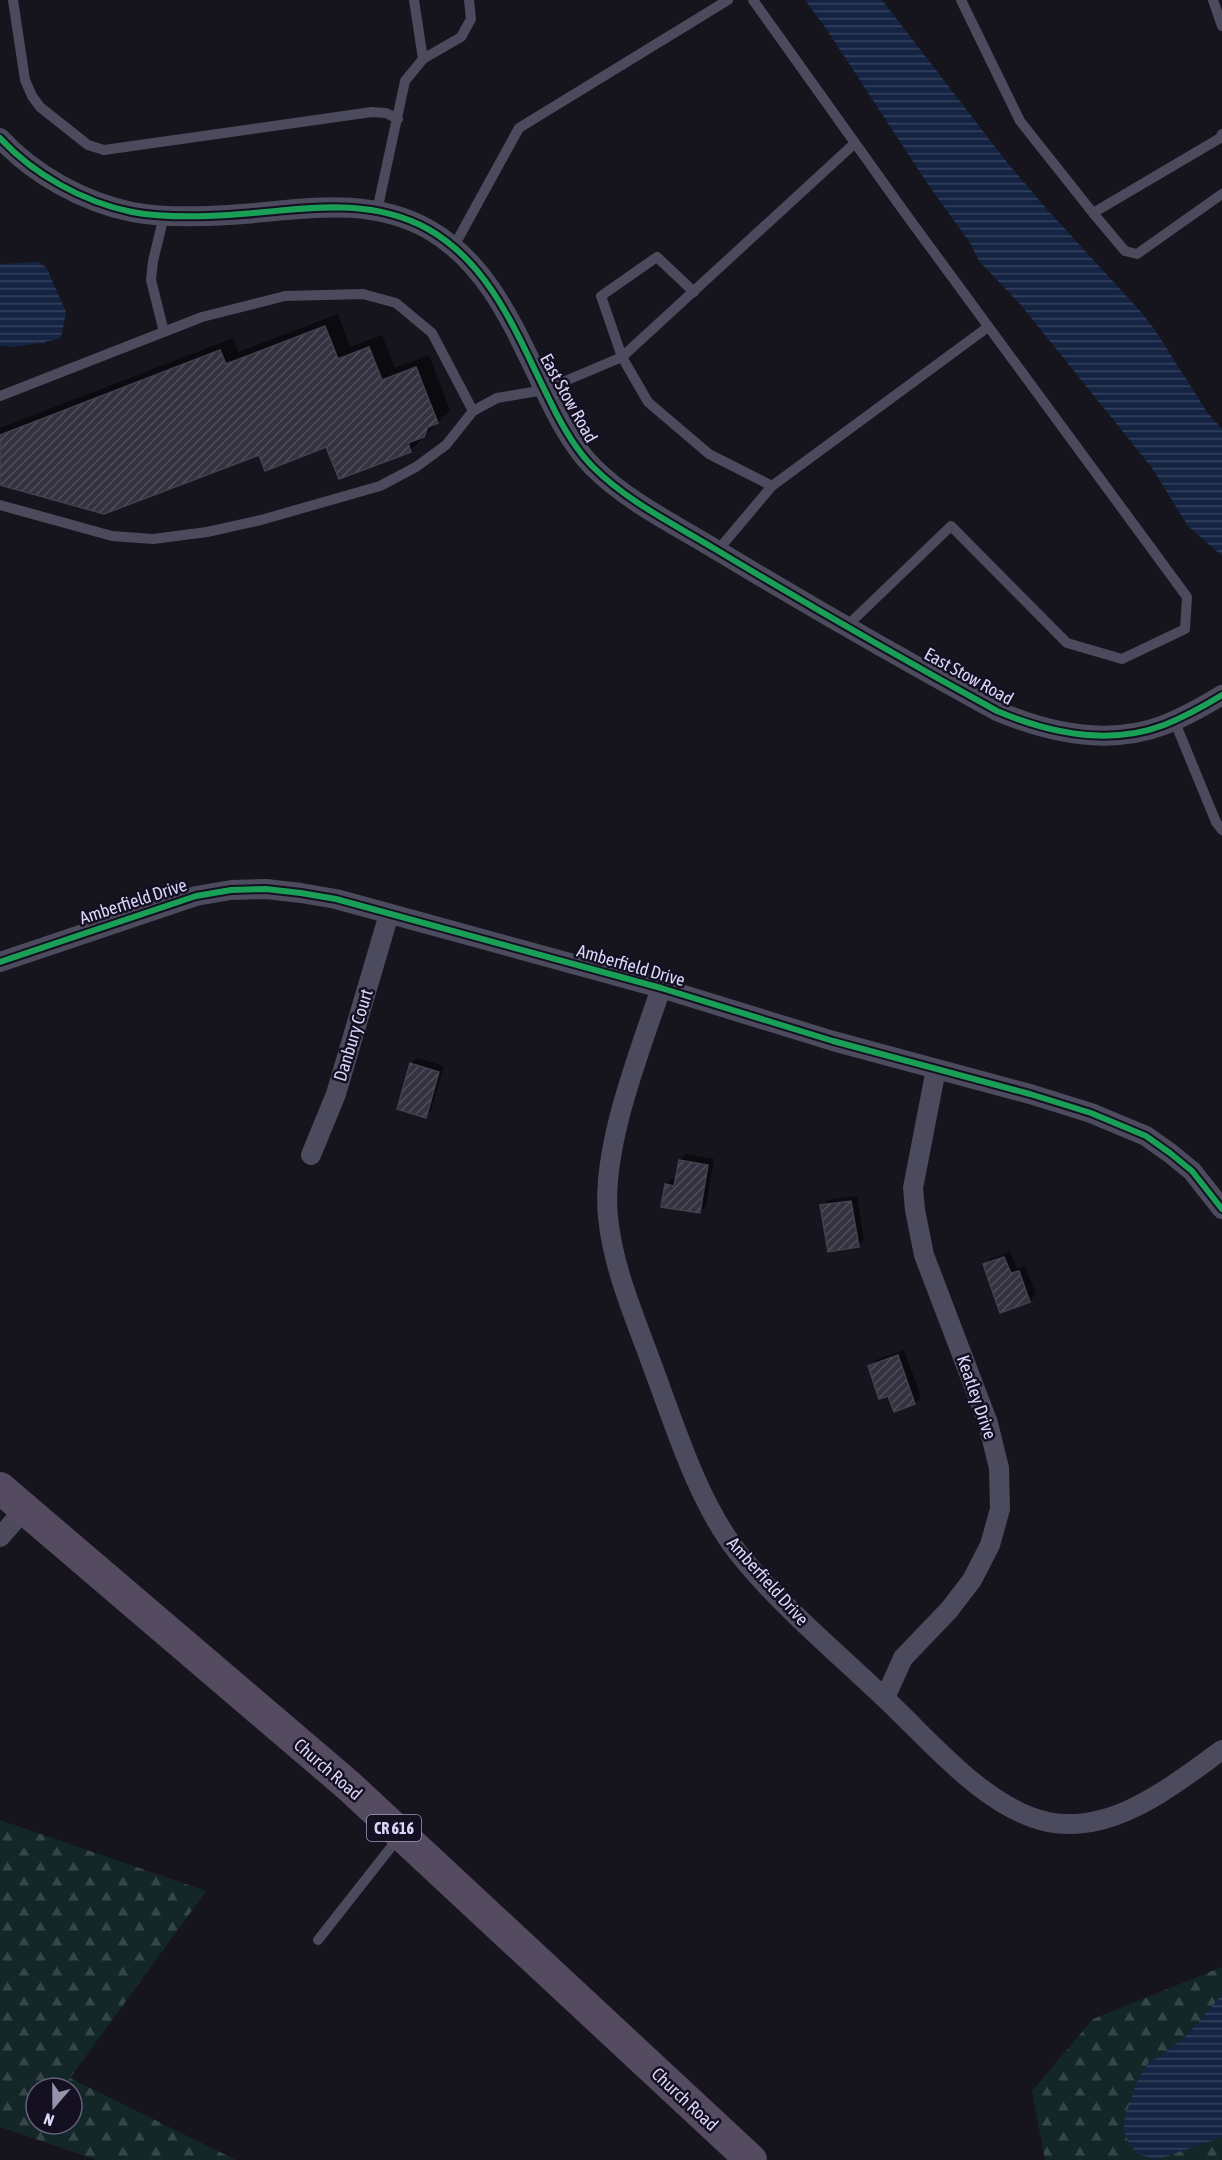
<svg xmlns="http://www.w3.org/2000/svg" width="1222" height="2160" viewBox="0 0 1222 2160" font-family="'Asap Condensed',sans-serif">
<defs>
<pattern id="forest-firs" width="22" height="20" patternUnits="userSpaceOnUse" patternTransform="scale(1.5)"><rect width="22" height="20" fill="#142728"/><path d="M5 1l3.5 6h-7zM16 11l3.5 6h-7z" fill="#364548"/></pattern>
<pattern id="water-rules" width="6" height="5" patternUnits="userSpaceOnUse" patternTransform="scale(1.5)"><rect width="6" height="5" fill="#152442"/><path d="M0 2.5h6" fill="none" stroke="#36435e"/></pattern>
<pattern id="building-hatch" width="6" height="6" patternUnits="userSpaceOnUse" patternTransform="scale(1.5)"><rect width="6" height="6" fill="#34323f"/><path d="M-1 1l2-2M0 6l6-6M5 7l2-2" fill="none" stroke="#514f5c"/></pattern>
</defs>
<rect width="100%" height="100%" fill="#16141d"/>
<!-- forest -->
<path fill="url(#forest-firs)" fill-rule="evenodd" d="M0,1820L206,1891L70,2078L236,2160H97L0,2127ZM36,2088H72V2124H36Z
M1222,1967V2160H1045L1032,2091L1093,2019Z"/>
<!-- water -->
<path fill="url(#water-rules)" d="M805,0H882L1006,161L1044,206L1141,312L1155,330L1207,412L1222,429V556L1188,526L1152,468L1020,304L979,261L970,243L927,183L827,30Z
M38,262L46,267L66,312L61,338L45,342L44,344L40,343L13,347L0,346V264Z
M1222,1995V2137L1156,2160L1137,2153L1130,2145L1124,2131L1125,2116L1137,2082L1148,2063L1162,2055L1186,2036Z"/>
<!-- shadow -->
<path fill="#0007" d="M338,314L350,347L382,335L395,368L429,355L450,410L410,451L327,445L0,484V428L233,338L238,352Z
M417,1058L444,1066L431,1110L425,1116L411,1064Z
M686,1154L714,1159L706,1206L700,1212L666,1185L672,1179L677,1180L680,1160Z
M857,1196L864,1240L858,1246L822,1206L828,1200Z
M1010,1252L1017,1268L1025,1266L1036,1294L1030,1300L1001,1311L984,1265L990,1259Z
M904,1350L921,1397L915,1403L895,1410L889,1394L870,1366L876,1360Z"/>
<!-- building -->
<path fill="url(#building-hatch)" stroke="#434050" stroke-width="1.5" d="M325,326L338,359L369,347L382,380L416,367L438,423L428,427L424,437L408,443L411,452L339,479L326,447L265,471L259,455L104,514L0,485V435L220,350L226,364Z
M410,1063L439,1072L426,1118L397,1109Z
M679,1160L708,1165L700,1213L661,1207L665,1184L674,1186Z
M851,1201L859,1247L828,1252L820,1205Z
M1004,1257L1011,1273L1019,1271L1030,1302L1000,1313L983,1264Z
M898,1355L915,1404L894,1412L888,1396L879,1399L868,1366Z"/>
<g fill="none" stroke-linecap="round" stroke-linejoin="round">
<!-- lane -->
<path stroke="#4c4a5d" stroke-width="10" d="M13,0L25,80L32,96L40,107L88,145L104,150L372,112L386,113L398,119
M414,0L423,59
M753,0L905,213L1187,597L1185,629L1122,659L1067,643L951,526L847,626
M961,0L1020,121L1093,213L1220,138L1222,134
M1213,0L1222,26
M377,211L405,81L423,59L461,37L471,19L469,0
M1093,213L1125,251L1137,254L1222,194
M453,248L519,128L728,0
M694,292L657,257L601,296L622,357L855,143
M164,332L151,280L153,261L164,216
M0,396L202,317L285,296L363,294L396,303L432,333L473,411
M772,486L988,327
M0,505L112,536L153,539L207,532L261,520L380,486L416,467L446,445L473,411L497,398L544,390L622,357L648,402L709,454L772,486L718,550
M1174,720L1216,822L1222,830
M318,1940L399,1837"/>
<!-- street -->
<path stroke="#4c4a5d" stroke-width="20" d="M0,138C33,174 83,202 132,212C164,218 197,217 229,215C297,211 364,194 428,229C493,266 518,338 550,401C561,424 575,449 593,467C628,502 674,524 715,549C808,605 902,659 997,711C1049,733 1109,746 1164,725C1184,717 1204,706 1222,695
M0,962L196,896L231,890L266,889L301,893L336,899L661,988L833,1041L1030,1094L1091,1113L1146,1136L1170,1153L1192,1171L1222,1209
M661,988C639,1054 601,1148 608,1217C613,1268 634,1315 651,1362C674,1423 698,1503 739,1554C786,1612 845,1659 899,1712C939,1751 991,1810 1048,1822C1113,1835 1173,1785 1222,1750
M311,1155L336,1094L389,914
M0,1537L24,1510
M885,1698L903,1658L949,1610L972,1580L990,1545L1000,1509L999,1468L988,1423L924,1255L915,1210L913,1188L936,1069"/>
<!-- primary -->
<path stroke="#544b61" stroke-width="32" d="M0,1488L349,1786L751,2160"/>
<defs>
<path id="cycleway" d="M0,138C33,174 83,202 132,212C164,218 197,217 229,215C297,211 364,194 428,229C493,266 518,338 550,401C561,424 575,449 593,467C628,502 674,524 715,549C808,605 902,659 997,711C1049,733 1109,746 1164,725C1184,717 1204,706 1222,695
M0,962L196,896L231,890L266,889L301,893L336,899L661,988L833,1041L1030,1094L1091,1113L1146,1136L1170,1153L1192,1171L1222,1209"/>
</defs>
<!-- cycleway casing -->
<use href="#cycleway" stroke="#141021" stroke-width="10"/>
<!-- cycleway -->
<use href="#cycleway" stroke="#1a9f57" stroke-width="6"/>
</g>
<g text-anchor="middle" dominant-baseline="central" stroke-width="5" stroke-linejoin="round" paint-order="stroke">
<!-- shield labels -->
<rect fill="#141021" stroke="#9f9ab9" stroke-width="1.5" x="367" y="1815" width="54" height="26" rx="4.5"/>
<g font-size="16" font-weight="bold" fill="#dbd5fa">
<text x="394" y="1828">CR 616</text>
</g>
<!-- street labels -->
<g font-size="18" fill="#dbd5fa" stroke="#141021">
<text transform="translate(569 398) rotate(61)">East Stow Road</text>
<text transform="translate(969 676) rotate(29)">East Stow Road</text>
<text transform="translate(133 901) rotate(-18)">Amberfield Drive</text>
<text transform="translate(631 965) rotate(16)">Amberfield Drive</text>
<text transform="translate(353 1035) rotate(-73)">Danbury Court</text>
<text transform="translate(977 1397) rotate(71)">Keatley Drive</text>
<text transform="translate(768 1581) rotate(48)">Amberfield Drive</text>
<text transform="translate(328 1769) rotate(41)">Church Road</text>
<text transform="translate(685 2099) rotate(43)">Church Road</text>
</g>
</g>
<!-- north arrow -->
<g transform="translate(54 2106) rotate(200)"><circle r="28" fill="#141021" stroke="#645f78" stroke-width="1.5"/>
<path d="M0-4.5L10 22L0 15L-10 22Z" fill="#9691ad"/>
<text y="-9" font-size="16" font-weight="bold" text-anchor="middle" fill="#dbd5fa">N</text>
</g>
</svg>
